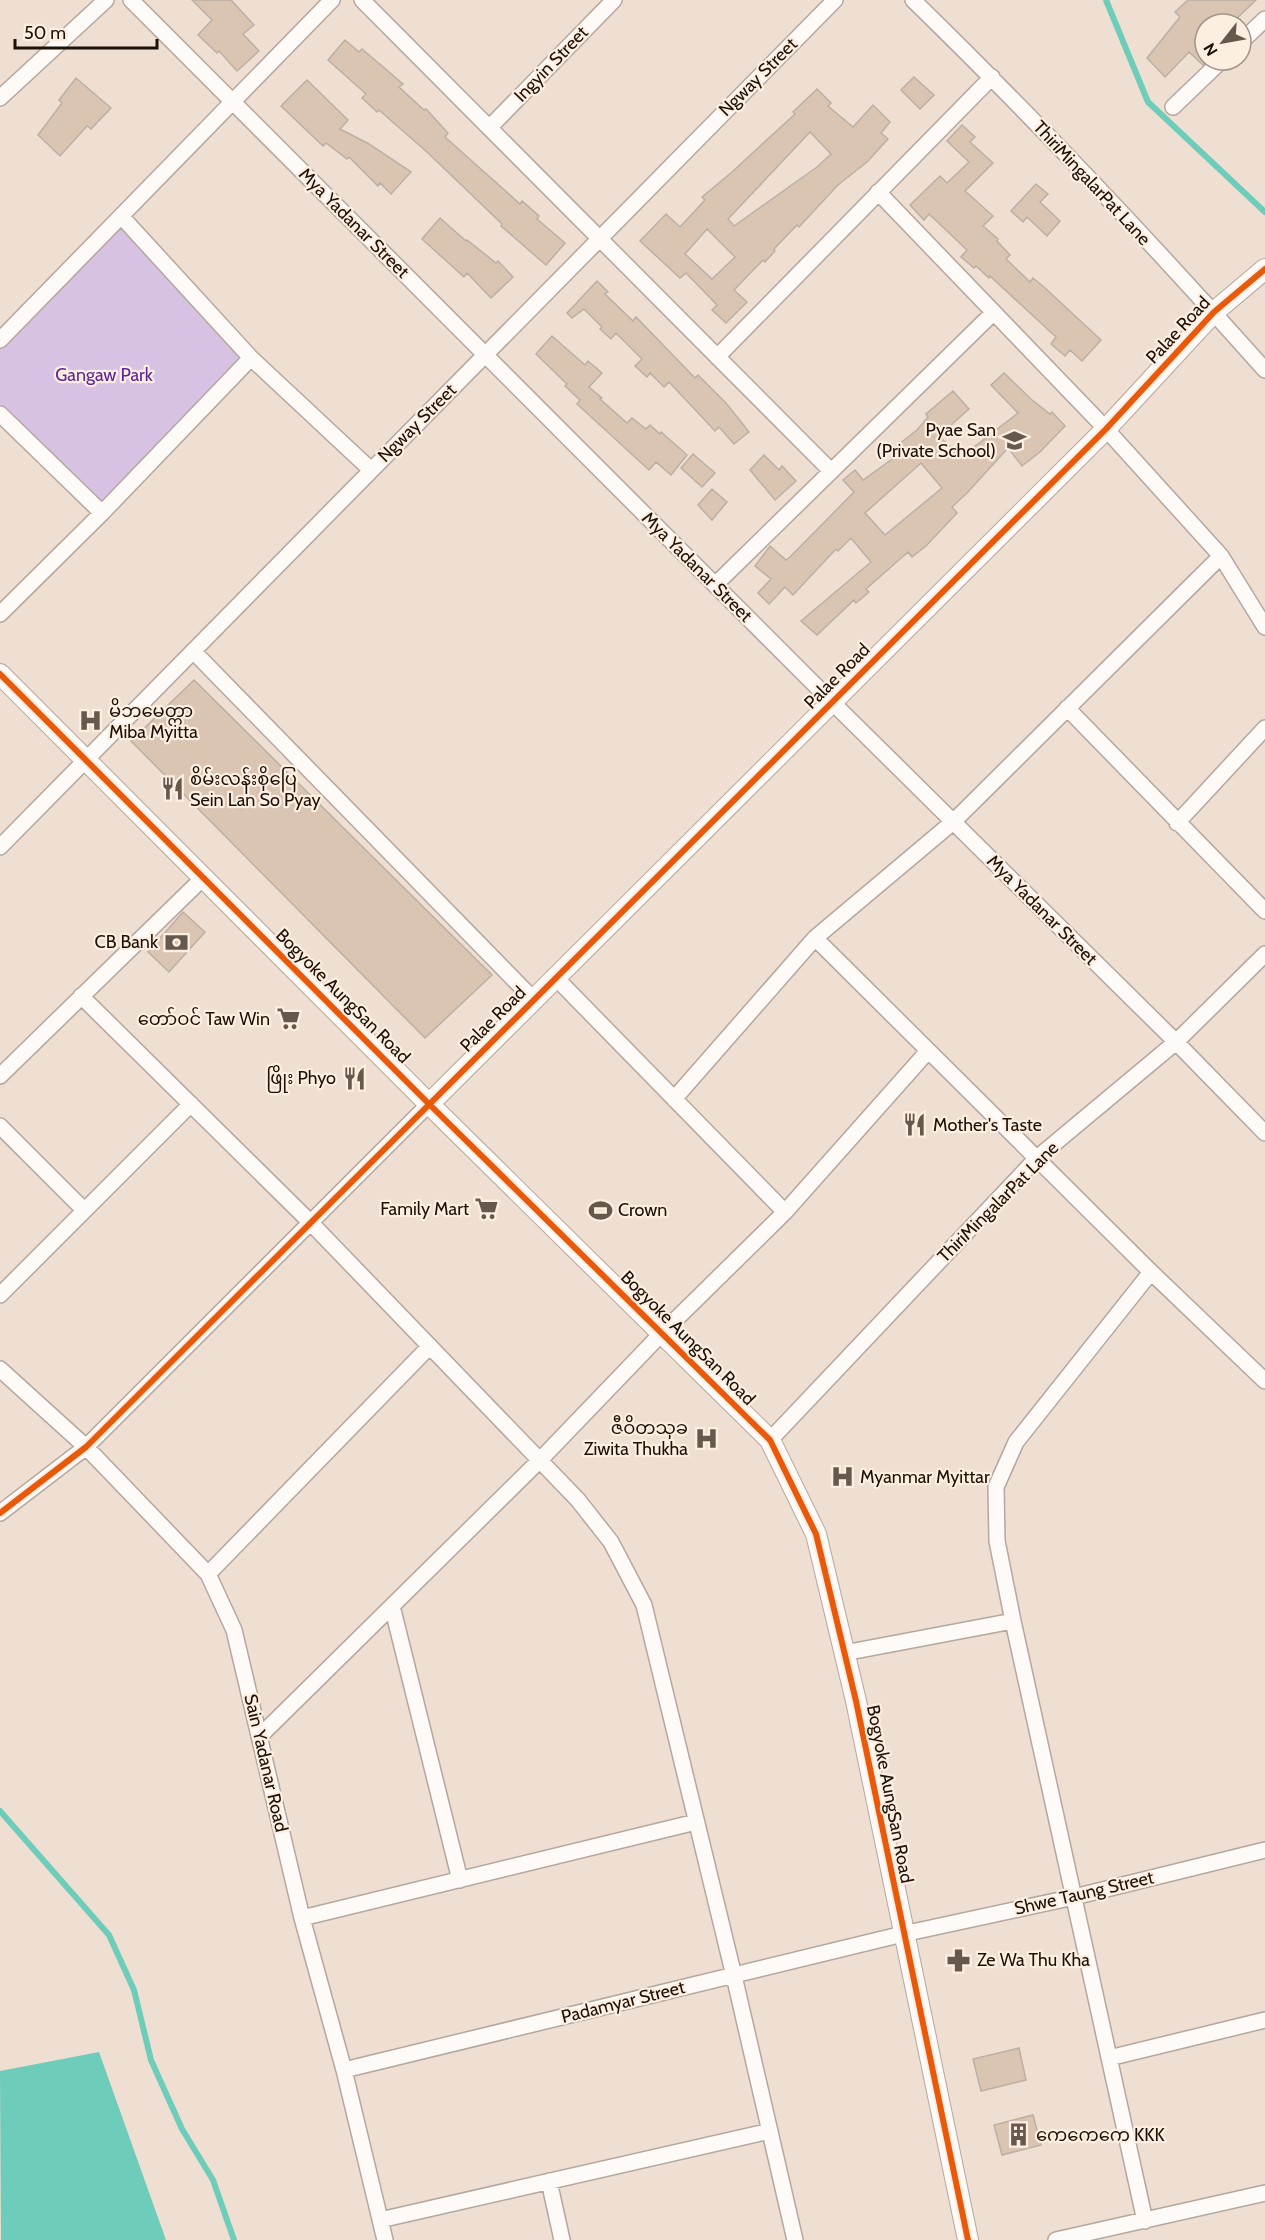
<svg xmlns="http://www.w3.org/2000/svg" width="1265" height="2240" viewBox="0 0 1265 2240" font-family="Cabin,'Noto Sans Myanmar',sans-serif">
<rect width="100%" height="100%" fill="#efdfd2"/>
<!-- green -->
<path fill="#d7c2e4" d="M121,228L251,358L102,508L0,406V349Z"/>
<!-- water -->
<path fill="#6ecdba" d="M99,2052L166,2240H1L0,2071Z"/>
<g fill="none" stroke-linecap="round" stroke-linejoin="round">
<!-- stream -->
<path stroke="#6ecdba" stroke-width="6" d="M1106,0L1148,102L1265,212
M0,1811L109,1935L134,1990L151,2060L182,2129L213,2180L234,2240"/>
</g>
<!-- building -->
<path fill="#dac4b2" stroke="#bcafa4" stroke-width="1.5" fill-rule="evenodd" d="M192,0H231L254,25L243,34L259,51L237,71L219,51L217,53L198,35L212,20Z
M1188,0H1256L1231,24H1205V63L1203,65L1189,52L1165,77L1147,58L1180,17L1175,12Z
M345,40L359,52L362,49L403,84L399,87L424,110L426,109L448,133L445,137L520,204L522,201L539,216L537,219L565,243L546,265L501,226L502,224L428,153L379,110L377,112L362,98L366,94L328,60Z
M914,77L934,95L920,109L901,90Z
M76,78L111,108L91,129L87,126L60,156L38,135L62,103L59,100Z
M307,80L348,120L340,129L369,144L411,172L391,194L380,183L378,186L349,157L347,159L326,143L323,146L281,106Z
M817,89L831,103L828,106L853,127L873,105L890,122L881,133L888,139L867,162L838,185L799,227L797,225L774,249L775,251L765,262L763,260L734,290L747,302L726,323L712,310L717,305L686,273L680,278L640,241L666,214L680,227L705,200L702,197L732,172L795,114L793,112ZM810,132L831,154L817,167L734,226L728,219ZM707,229L735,257L712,279L685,254Z
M962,125L975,137L970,142L993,163L965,191L993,216L983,226L998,239L997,241L1010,255L1006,259L1030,282L1033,278L1045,288L1101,340L1082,361L1070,350L1065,356L1051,344L1056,337L990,276L989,278L976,266L974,268L961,257L967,250L929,214L924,220L910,205L940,176L947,183L969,162L947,141Z
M1036,184L1048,194L1040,202L1060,221L1047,236L1027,217L1023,222L1011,211Z
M440,218L466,241L467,240L496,263L498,261L513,277L491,298L467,273L464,277L422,239Z
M597,281L608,292L605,294L633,321L636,317L695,378L698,375L726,403L749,432L734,444L719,427L715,431L669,382L664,387L650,373L647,377L635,366L642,359L616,333L611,339L600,329L602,327L584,309L572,318L567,313Z
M552,336L585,365L588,361L602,373L589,387L602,398L600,399L627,423L632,418L646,429L650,425L660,434L661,432L687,455L671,475L656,462L649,470L577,404L580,400L565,386L567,384L536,354Z
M1004,373L1032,400L1050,414L1052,412L1065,426L1040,452L1022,466L1008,448L967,493L952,507L957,513L926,546L912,557L908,552L866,589L869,592L856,603L854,600L817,635L801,621L871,562L851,538L838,551L836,549L793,595L785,587L769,604L758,593L771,579L755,566L770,546L786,560L790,557L854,492L843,480L855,470L863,480L895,457L890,451L917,430L928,417L926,414L953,391L969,409L939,436L961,457L1018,413L991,385ZM921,463L942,488L885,535L865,513Z
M693,454L715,473L702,487L681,468Z
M764,455L779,470L782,466L796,481L775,500L750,470Z
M712,489L727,502L712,520L698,505Z
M194,680L492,975L425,1038L131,741Z
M183,912L205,932L169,972L148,952Z
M1019,2048L1026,2080L981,2091L973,2059Z
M1033,2115L1041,2145L1002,2155L994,2125Z"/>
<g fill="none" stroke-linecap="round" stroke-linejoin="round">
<defs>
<path id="minor" d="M131,0L832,702L1176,1042L1265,1133
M362,0L831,471
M913,0C1035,119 1152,243 1265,370
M1241,42L1265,19
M0,98L106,0
M1173,107L1222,60
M489,128L614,0
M878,192L1106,429L1221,556L1265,627
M121,216L251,358L371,470
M0,340L332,0
M717,357L992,77
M0,414L102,513
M715,585L993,313
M0,614L102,513L251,358
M193,651L534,1000
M1067,708L1265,911
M1177,823L1265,728
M0,847L835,0
M815,938L1151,1272L1265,1381
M556,978L785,1212
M81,996L310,1222L578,1500L611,1542L644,1605L734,1976L795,2240
M0,1076L204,877
M674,1099L815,938L953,822L1221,556
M0,1126L83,1209
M0,1295L191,1104
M0,1369L86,1447L208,1574L234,1630L302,1918L344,2070L385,2240
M770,1440L1037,1158L1176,1042L1265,954
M0,1513L86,1447L429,1104
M208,1574L430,1346
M392,1606L460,1880
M844,1653L1013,1621
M260,1736L540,1460L662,1333L785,1212L928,1051
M302,1918L696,1822
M1109,2058L1265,2020
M344,2070L903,1934L1074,1897L1265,1850
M549,2181L562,2240
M380,2220L770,2131
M1145,2221L1013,1621L997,1541L996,1487L1016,1442L1151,1272
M1056,2240L1265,2193"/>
<path id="tertiary" d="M0,674L429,1104L770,1440L816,1534L856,1701L968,2240
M429,1104L1106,429L1214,312L1265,269"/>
</defs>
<!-- minor casing -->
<use href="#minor" stroke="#b5a79d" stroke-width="18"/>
<!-- tertiary casing -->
<use href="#tertiary" stroke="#b5a79d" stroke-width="22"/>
<!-- minor -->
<use href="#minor" stroke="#fdfaf8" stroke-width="15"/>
<!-- tertiary -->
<use href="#tertiary" stroke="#fdfaf8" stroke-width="20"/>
<defs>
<path id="cycleway" d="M0,674L429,1104L770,1440L816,1534L856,1701L968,2240
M0,1513L86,1447L1106,429L1214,312L1265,269"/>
</defs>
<!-- cycleway casing -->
<use href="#cycleway" stroke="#fdeee2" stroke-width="10"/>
<!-- cycleway -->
<use href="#cycleway" stroke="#e8590c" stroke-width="6"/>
</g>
<!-- icons -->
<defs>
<symbol id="school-bare" viewBox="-9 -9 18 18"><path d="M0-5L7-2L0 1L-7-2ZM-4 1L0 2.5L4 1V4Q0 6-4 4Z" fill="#66584d" stroke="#fdeee2" stroke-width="2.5" paint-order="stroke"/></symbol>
<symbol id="hospital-bare" viewBox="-9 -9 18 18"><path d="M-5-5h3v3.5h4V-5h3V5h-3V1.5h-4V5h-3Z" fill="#66584d" stroke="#fdeee2" stroke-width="2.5" paint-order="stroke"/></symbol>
<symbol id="restaurant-bare" viewBox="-9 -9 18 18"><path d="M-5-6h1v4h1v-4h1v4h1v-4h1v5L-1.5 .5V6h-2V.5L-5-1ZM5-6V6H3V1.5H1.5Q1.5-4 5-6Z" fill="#66584d" stroke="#fdeee2" stroke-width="2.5" paint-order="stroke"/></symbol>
<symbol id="bank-bare" viewBox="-9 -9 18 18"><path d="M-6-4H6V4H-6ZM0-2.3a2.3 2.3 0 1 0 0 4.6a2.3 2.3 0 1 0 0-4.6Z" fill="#66584d" stroke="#fdeee2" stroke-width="2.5" paint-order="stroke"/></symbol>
<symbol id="supermarket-bare" viewBox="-9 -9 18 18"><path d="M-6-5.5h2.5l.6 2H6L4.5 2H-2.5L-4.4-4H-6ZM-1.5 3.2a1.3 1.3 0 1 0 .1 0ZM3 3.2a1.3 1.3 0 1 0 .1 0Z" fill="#66584d" stroke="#fdeee2" stroke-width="2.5" paint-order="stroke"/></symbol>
<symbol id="stadium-bare" viewBox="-9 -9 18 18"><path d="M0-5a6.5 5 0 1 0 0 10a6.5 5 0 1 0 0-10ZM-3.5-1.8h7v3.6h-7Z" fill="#66584d" stroke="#fdeee2" stroke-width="2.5" paint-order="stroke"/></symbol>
<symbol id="pharmacy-bare" viewBox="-9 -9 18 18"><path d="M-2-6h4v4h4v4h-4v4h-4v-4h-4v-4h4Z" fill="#66584d" stroke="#fdeee2" stroke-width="2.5" paint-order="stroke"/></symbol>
<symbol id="building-bare" viewBox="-9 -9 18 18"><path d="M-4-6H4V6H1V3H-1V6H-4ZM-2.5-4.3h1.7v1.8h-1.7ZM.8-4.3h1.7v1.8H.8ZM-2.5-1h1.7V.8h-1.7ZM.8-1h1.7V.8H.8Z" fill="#66584d" stroke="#fdeee2" stroke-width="2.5" paint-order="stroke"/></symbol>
</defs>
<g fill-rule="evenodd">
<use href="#school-bare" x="998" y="424" width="33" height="33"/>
<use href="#hospital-bare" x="74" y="704" width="33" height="33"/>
<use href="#restaurant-bare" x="156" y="772" width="33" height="33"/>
<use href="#bank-bare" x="160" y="926" width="33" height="33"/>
<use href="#supermarket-bare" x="272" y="1002" width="33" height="33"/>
<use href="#restaurant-bare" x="338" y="1062" width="33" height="33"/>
<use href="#restaurant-bare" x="898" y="1108" width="33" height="33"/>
<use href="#supermarket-bare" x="470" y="1192" width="33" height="33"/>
<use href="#stadium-bare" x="584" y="1194" width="33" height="33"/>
<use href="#hospital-bare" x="690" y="1422" width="33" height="33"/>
<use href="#hospital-bare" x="826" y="1460" width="33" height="33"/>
<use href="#pharmacy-bare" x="942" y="1944" width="33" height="33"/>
<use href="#building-bare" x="1002" y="2118" width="33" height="33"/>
</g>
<g text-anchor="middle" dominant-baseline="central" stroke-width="4.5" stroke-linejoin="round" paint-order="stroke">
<!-- street labels -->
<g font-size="18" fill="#1d1006" stroke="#fdeee2">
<text transform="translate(551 64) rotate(-46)">Ingyin Street</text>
<text transform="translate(758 77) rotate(-45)">Ngway Street</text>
<text transform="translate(1092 183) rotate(47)">ThiriMingalarPat Lane</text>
<text transform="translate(354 223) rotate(45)">Mya Yadanar Street</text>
<text transform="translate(1178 330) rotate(-47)">Palae Road</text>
<text transform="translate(417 423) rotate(-45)">Ngway Street</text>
<text transform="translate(697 567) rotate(45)">Mya Yadanar Street</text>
<text transform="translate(837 676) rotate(-45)">Palae Road</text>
<text transform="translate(1042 910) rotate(45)">Mya Yadanar Street</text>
<text transform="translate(343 996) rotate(45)">Bogyoke AungSan Road</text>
<text transform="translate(493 1019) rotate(-45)">Palae Road</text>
<text transform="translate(998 1202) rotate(-45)">ThiriMingalarPat Lane</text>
<text transform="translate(688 1338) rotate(45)">Bogyoke AungSan Road</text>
<text transform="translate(266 1763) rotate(77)">Sain Yadanar Road</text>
<text transform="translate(890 1794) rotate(79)">Bogyoke AungSan Road</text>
<text transform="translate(1084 1893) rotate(-13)">Shwe Taung Street</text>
<text transform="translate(623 2002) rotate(-14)">Padamyar Street</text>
</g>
<!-- park labels -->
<g font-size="18" fill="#5e249e" stroke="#fdeee2">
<text x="104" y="375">Gangaw Park</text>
</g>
<!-- poi labels -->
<g font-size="18" fill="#1d1006" stroke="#fdeee2" text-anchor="start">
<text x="996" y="430" text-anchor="end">Pyae San<tspan x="996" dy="21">(Private School)</tspan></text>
<text x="109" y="711">မိဘမေတ္တာ<tspan x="109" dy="21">Miba Myitta</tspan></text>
<text x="190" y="779">စိမ်းလန်းစိုပြေ<tspan x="190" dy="21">Sein Lan So Pyay</tspan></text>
<text x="158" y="942" text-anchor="end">CB Bank</text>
<text x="270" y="1019" text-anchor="end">တော်ဝင် Taw Win</text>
<text x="336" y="1078" text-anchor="end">ဖြိုး Phyo</text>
<text x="933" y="1125">Mother's Taste</text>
<text x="469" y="1209" text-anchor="end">Family Mart</text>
<text x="618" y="1210">Crown</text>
<text x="688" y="1428" text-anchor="end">ဇီဝိတသုခ<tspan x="688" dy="21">Ziwita Thukha</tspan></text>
<text x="860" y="1477">Myanmar Myittar</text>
<text x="977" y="1960">Ze Wa Thu Kha</text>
<text x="1036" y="2135">ကေကေကေ KKK</text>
</g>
</g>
<!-- north arrow -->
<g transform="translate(1223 42) rotate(239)"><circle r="28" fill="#fdeee2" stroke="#a3958a" stroke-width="1.5"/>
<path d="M0-4.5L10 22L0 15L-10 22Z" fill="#66584d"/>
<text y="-9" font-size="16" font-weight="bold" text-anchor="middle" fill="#1d1006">N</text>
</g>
<!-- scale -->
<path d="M15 39v9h142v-9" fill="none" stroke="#1d1006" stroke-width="3"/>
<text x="24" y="39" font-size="18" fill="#1d1006" stroke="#fdeee2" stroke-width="4.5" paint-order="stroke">50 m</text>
</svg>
